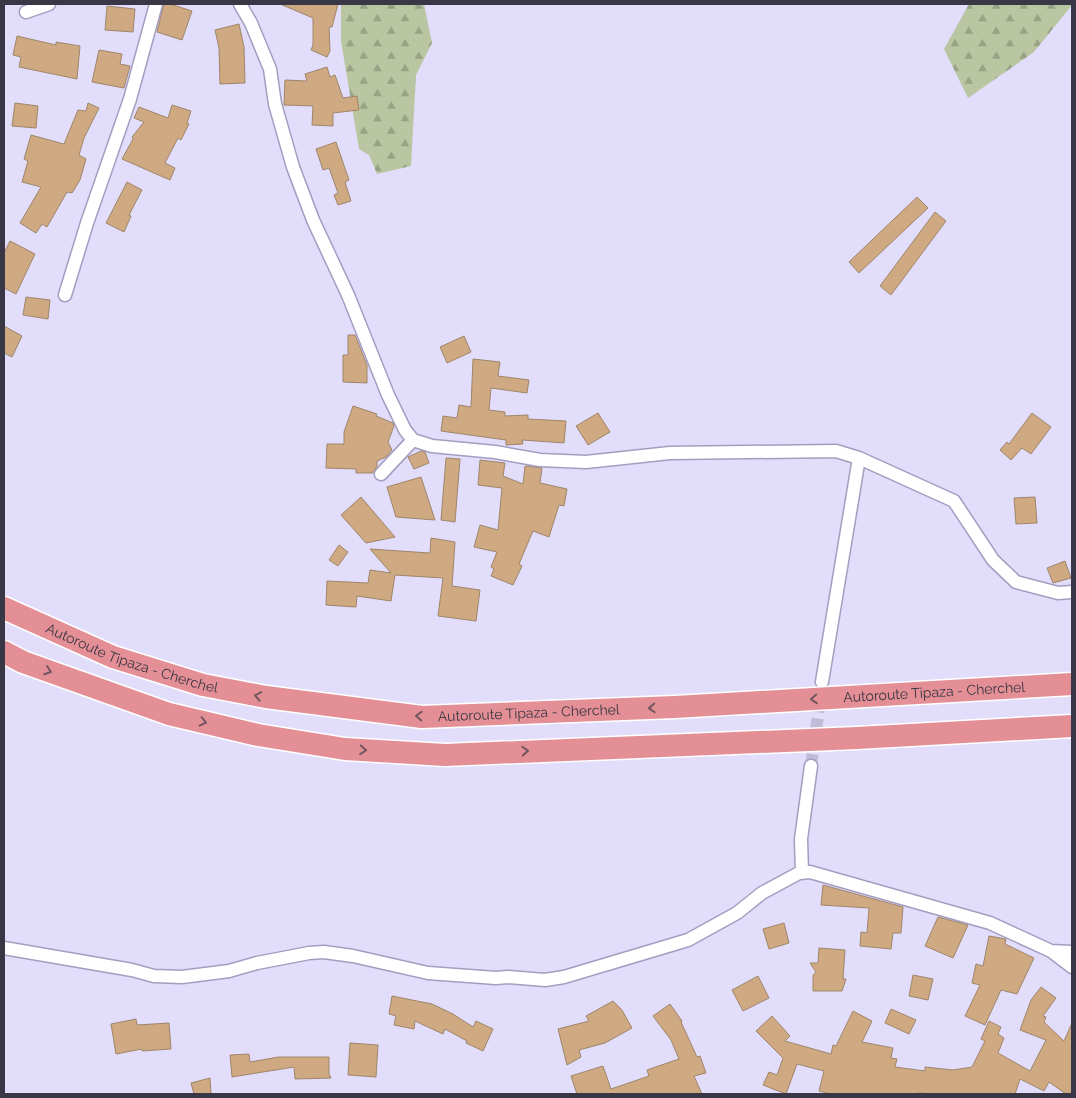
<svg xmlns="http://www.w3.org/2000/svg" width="1076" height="1098" viewBox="0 0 1076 1098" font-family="Raleway,sans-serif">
<defs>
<pattern id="forest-firs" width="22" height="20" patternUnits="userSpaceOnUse" patternTransform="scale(1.25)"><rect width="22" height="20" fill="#bac6a1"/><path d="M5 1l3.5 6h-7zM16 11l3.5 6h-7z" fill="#98a285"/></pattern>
</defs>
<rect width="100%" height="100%" fill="#e1ddfb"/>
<!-- forest -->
<path fill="url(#forest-firs)" d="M341,4H424L432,43L416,75L411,166L377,174L369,155L359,149L341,41Z
M969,4H1072V5L1034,52L968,98L944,49Z"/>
<!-- building -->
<path fill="#cea982" stroke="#9f856a" d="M164,4H170L192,11L182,40L157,32Z
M280,4H338L332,27H329L330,51L327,57L311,50L313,45V18Z
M107,6L135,9L133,32L105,30Z
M239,24L244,47L245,83L220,84L219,48L215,30Z
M17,36L56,45V42L80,46L77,79L19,67L21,57L13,55Z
M99,50L122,54L120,64L130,66L124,88L92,82Z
M327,67L330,77L335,75L343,98L357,96L359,110L333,113V126L312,125L313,106L284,105L285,80L307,81L305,74Z
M15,103L38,106L36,128L12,126Z
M88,103L99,108L84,138L79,155L86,159L80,180L72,193L67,192L47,227L42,224L36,233L20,223L41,187L22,182L28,161L24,159L31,135L64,144L78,110L86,111Z
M172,105L191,111L187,123L189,124L181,140L178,138L165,163L175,168L170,180L122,159L133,139L132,137L144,122L134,118L139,107L168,118Z
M336,142L349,180L345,182L351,201L338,205L334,195L338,193L329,168L323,170L316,149Z
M127,182L142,190L129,215L131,216L124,232L106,223Z
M917,197L928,208L859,273L849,262Z
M935,212L946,221L891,295L880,286Z
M10,241L35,254L16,294L4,288V253Z
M26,297L50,300L48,319L23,315Z
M4,326L22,336L12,357L4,353Z
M348,335H355L367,365V383L343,382V355H348Z
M464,336L471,352L447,363L440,347Z
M473,359L500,362L498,376L529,380L527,393L491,388L489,410L505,412V416L528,415V419L566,421L564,443L522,440L523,444L506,445V440L441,431L443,416L457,418L459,405L471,407Z
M353,406L377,414L376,416L393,423L394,426L388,442L392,450L386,457L377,461V466L373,473H356V469L326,468L327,444H344V432Z
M598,413L610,432L588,445L576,426Z
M1032,413L1051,427L1031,454L1022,448L1011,460L1000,450L1007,442L1009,444Z
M421,451L425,452L429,463L414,469L408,457Z
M446,458L460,459L455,522L441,520Z
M480,460L505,463L503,476L523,484L525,466L542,468L540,483L567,489L564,506L559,505L549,537L533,531L519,564L522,566L513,585L491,576L494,569L491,567L497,552L474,547L480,525L498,530L502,488L478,485Z
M421,477L435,520L396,517L387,487Z
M361,497L395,537L366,543L341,515Z
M1035,497L1037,523L1016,524L1014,498Z
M431,538L455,542L452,586L480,590L476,621L438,616L443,578L395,575L391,601L357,596L356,607L326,605L327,581L368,583L370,570L391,573L370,549L430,553Z
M339,545L348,552L338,566L329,560Z
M1065,561L1071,578L1053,583L1047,568Z
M823,885L903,907L901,933H893L891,949L860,946L861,932L867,933L869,908L821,905Z
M938,917L968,925L953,958L925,946Z
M784,923L789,943L769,949L763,929Z
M989,936L1006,939L1005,944L1034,958L1017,994L1001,990L985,1025L965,1016L980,985L972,983L976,964L983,966Z
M819,948L845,950L843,979H846L842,991H813V975L816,972L810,963H818Z
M913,975L933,979L928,1000L909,996Z
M758,976L769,998L743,1011L732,990Z
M1041,987L1056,998L1043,1016L1046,1017L1044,1022L1064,1041L1072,1023V1094H1066L1049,1082L1044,1091L1020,1079L1015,1094H933L918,1093L917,1094H831L819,1091L824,1071L797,1064L786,1094L763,1085L769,1072L777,1075L783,1058L756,1031L772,1016L790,1036L785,1041L831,1054L833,1045L836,1046L853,1011L872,1021L862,1042L893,1048L891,1058L897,1059L895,1067L925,1071V1067L953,1070L972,1067L985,1041L981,1039L989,1021L1001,1027L998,1034L1004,1038L998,1053L1030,1071L1046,1040L1020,1030L1031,1000Z
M392,996L432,1004L453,1014L473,1027L476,1021L493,1029L483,1051L466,1043L467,1041L445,1029L443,1034L415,1021L414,1029L394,1025L396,1016L389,1014Z
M613,1001L622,1010L632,1028L605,1043L579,1050L581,1057L567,1065L558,1029L589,1021L586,1016Z
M670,1004L682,1021L681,1022L697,1057L700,1056L706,1073L694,1076L702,1094H577L571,1076L603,1066L611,1089L649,1076L647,1070L679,1059L671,1040L653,1016Z
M891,1009L916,1020L909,1034L885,1023Z
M136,1019L137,1025L169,1023L171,1049L142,1051V1049L116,1054L111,1024Z
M350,1043L378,1045L376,1077L348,1075Z
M249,1054L250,1062L279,1057H329V1074L331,1078L295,1079L294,1067L232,1077L230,1055Z
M210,1078L211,1094H194L191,1083Z"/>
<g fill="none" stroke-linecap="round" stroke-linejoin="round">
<!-- street-tunnel -->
<path stroke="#bfbcd7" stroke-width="12" stroke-dasharray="12 6" stroke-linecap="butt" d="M811,766L821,694"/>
<defs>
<path id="street" d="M240,4L251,23L270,69L275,104L293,167L313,220L348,295L388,395L405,430L413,440L432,446L495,452L540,460L586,462L670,453L836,451L859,458L954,501L993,560L1016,582L1058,593L1072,592
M26,12L49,4
M65,295L87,223L130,99L156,4
M381,474L413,440
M822,682L859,458
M802,873L801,839L811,766
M4,948L132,970L154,976L182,977L229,971L257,963L309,953L324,952L353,956L428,973L496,978L508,977L545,980L564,977L688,940L737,913L762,893L799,873L810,872L990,923L1051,951L1072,967
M1051,951L1072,952"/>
<g id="highway">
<path id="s1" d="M4,608L113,657L203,685L266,697L422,717L675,707L1072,684"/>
<path d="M4,652L23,662L169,714L258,735L345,749L445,755L857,738L1072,726"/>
</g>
</defs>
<!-- street casing -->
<use href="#street" stroke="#a39ec0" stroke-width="15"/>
<!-- highway casing -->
<use href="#highway" stroke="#fff" stroke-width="25"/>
<!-- street -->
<use href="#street" stroke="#fff" stroke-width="12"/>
<!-- highway -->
<use href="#highway" stroke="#e38f95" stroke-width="22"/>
</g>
<!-- one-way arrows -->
<defs><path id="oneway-chevron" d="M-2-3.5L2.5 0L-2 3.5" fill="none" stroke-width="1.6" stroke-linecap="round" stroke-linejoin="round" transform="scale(1.25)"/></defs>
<g stroke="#745661">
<use href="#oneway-chevron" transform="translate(48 671) rotate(20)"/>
<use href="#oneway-chevron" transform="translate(258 696) rotate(-169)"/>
<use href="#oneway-chevron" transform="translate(814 699) rotate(176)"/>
<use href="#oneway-chevron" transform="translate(652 708) rotate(178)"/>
<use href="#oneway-chevron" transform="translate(419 716) rotate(-177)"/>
<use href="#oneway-chevron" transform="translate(203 722) rotate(13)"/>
<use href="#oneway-chevron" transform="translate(363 750) rotate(4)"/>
<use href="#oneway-chevron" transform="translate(525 751) rotate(-3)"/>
</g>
<g text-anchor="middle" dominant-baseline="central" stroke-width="4.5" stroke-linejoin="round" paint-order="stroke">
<!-- street labels -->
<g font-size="14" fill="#393745" stroke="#fff">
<text stroke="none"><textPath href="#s1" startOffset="138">Autoroute Tipaza - Cherchel</textPath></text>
<text stroke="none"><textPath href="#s1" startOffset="948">Autoroute Tipaza - Cherchel</textPath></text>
<text stroke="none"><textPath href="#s1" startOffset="542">Autoroute Tipaza - Cherchel</textPath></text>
</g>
</g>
<!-- border -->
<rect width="1076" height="1098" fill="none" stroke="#393745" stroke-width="10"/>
</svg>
